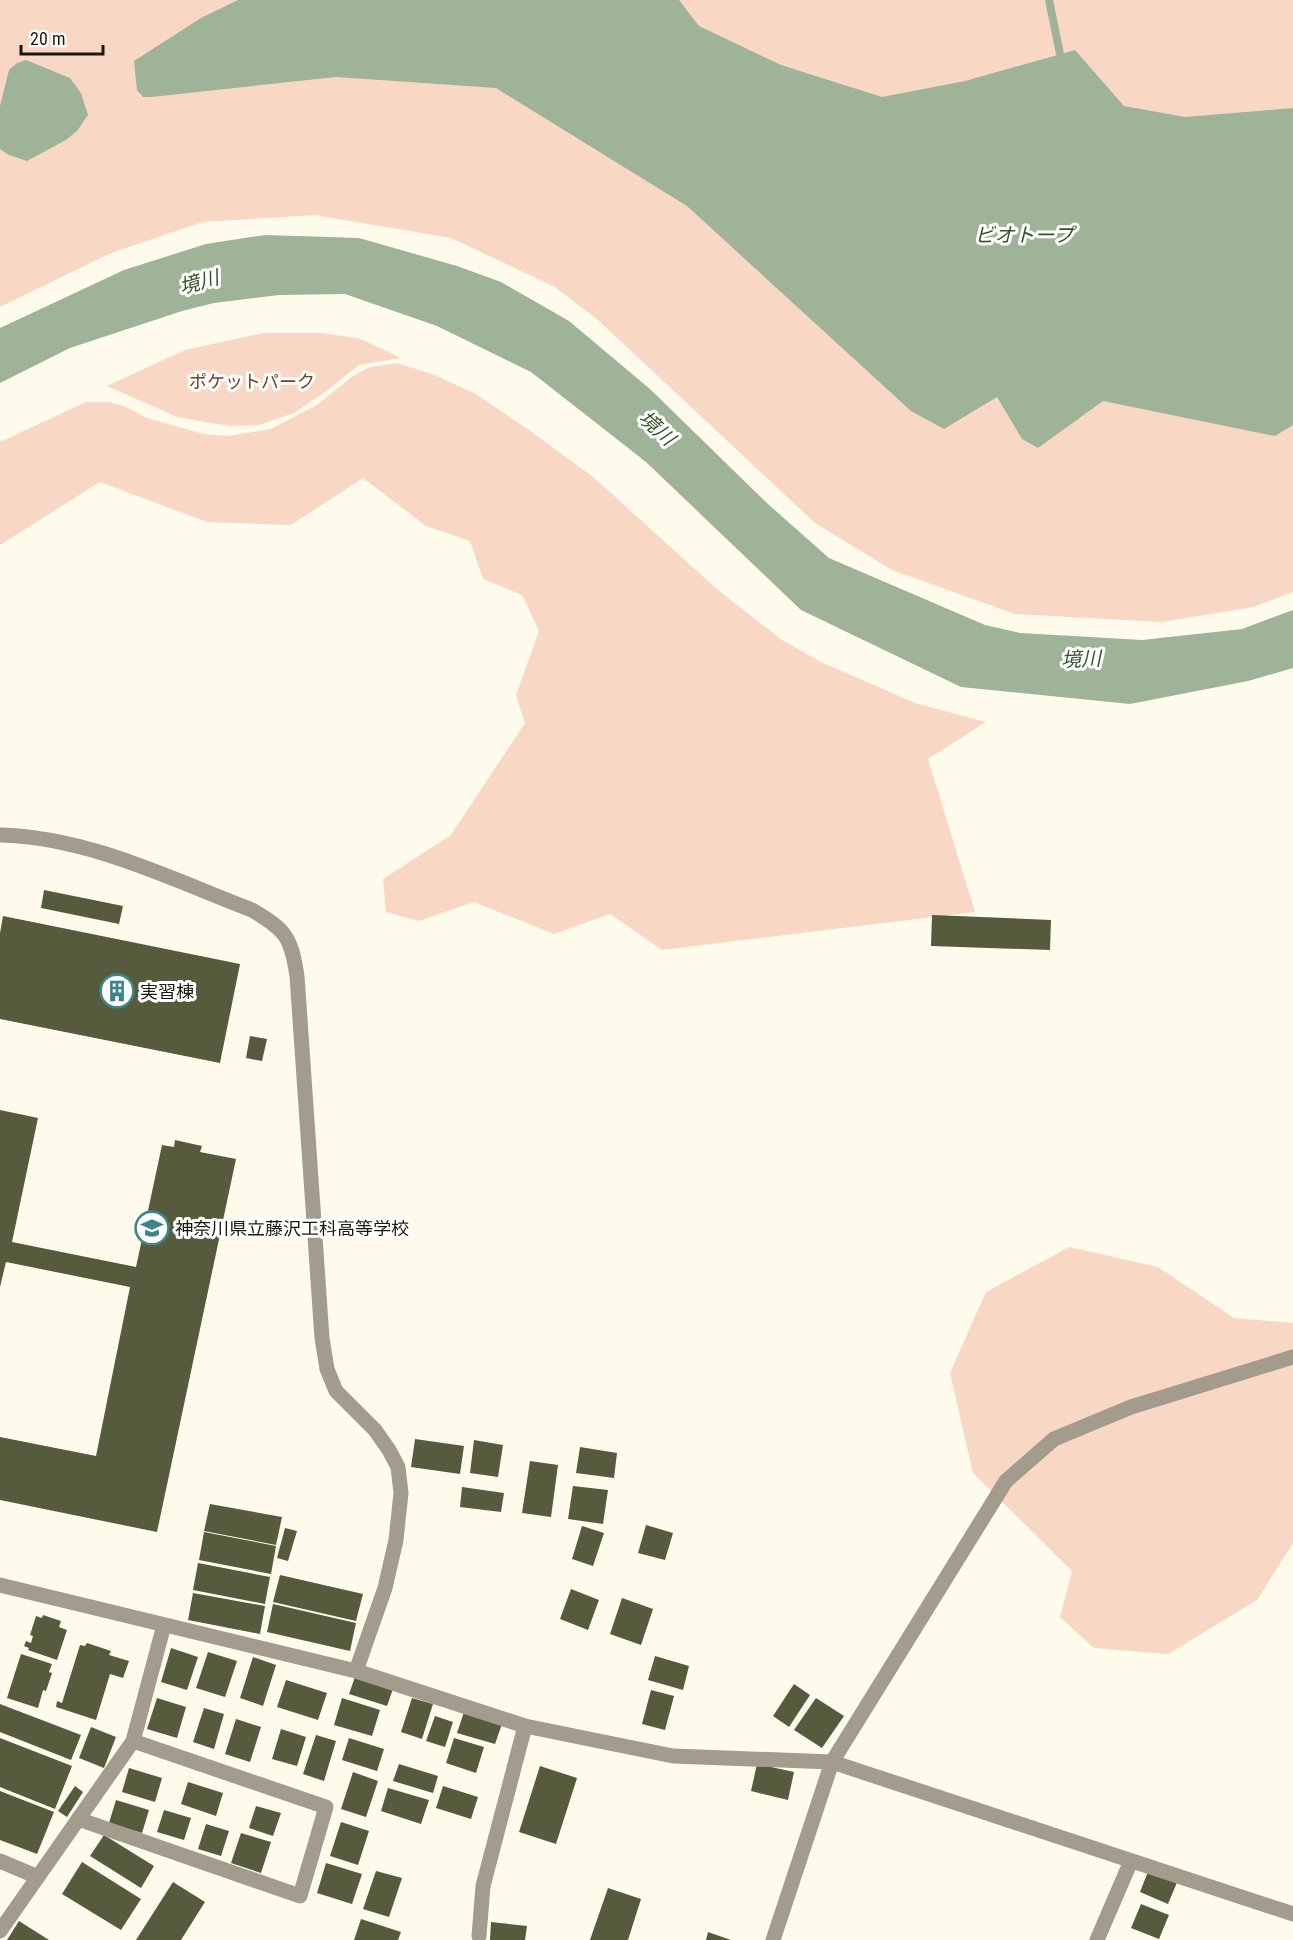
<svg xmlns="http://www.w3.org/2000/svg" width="1293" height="1940" viewBox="0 0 1293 1940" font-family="'Roboto Condensed','Noto Sans JP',sans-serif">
<rect width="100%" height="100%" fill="#fefbec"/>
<!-- green -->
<path fill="#f8d8c5" d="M0,0H1293V592L1253,607L1162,622L1015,614L892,570L815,523L599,321L555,287L451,238L315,215L203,222L111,253L0,307Z
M263,333H322L361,339L401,358L359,365L325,392L294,413L259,425L229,426L177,417L107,386L185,350Z
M397,363L432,374L476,394L533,433L592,476L718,590L782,640L821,662L915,703L986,722L928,759L975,912L662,950L610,914L554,934L474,902L419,921L386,912L383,879L451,835L525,723L516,695L539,631L522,595L483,579L470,541L426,526L363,478L291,525L207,522L100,482L0,545V442L86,402H109L124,406L147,418L204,434L228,436L271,429L317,405L353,376L370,367Z
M1069,1247L1158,1267L1234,1318L1293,1323V1543L1257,1600L1168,1654L1094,1648L1060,1617L1072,1571L973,1473L950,1373L986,1292Z"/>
<!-- water -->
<path fill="#9eb397" d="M238,0H679L699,26L781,65L882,97L965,81L1075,50L1124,106L1185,117L1293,108V425L1275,436L1103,401L1038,448L1022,439L997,397L944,429L911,411L687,206L496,88L336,77L151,97H143L137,90L134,61L201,18Z
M26,60L70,78L81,93L88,115L77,131L66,140L27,161L9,155L0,149V106L9,70L17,63Z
M265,235L359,238L457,266L501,282L569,321L650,389L769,505L829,558L985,625L1020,633L1142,640L1242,629L1293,610V668L1248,681L1130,704L961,687L801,610L646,462L531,372L437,326L345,294L279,295L214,303L182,311L70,348L0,383V328L124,270L206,244Z"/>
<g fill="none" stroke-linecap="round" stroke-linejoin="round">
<!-- stream -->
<path stroke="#9eb397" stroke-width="8" d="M1049,0L1060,54"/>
</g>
<!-- building -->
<path fill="#555b3c" d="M44,890L123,906L119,924L41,908Z
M932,915L1051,920L1050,950L931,946Z
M3,916L240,964L220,1063L0,1019V933Z
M250,1036L267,1039L262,1061L246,1058Z
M0,1110L38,1118L12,1242L136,1267L162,1145L174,1147L175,1140L202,1146L200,1152L236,1159L157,1532L0,1500V1437L96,1456L130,1287L6,1262L0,1287Z
M415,1439L464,1446L460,1474L411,1467Z
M474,1440L503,1445L498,1477L470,1473Z
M580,1447L617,1453L614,1478L576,1473Z
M530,1461L558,1465L551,1517L522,1513Z
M573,1486L608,1490L603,1524L568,1519Z
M462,1487L504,1493L501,1512L460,1507Z
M210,1504L282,1517L276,1545L204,1531Z
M646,1525L673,1533L665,1560L638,1553Z
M582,1526L604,1533L593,1566L572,1559Z
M285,1528L297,1531L288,1561L277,1558Z
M204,1532L276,1546L271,1574L199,1560Z
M198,1563L270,1577L265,1604L193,1590Z
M280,1575L363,1594L356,1621L273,1602Z
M571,1589L599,1600L588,1630L560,1619Z
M193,1593L265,1606L260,1634L188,1620Z
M622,1598L653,1609L641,1645L610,1634Z
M273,1604L356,1623L350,1651L267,1632Z
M43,1615L61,1621L59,1627L67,1630L57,1660L28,1650L29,1648L24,1646L26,1641L31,1643L33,1636L30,1635L36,1616L42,1618Z
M87,1643L111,1651L109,1655L129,1661L123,1678L110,1674L96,1720L56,1707L57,1701L62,1703L80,1645L85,1646Z
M171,1648L198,1657L187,1690L161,1682Z
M208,1652L237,1661L225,1697L196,1688Z
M21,1654L52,1664L49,1672L52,1673L46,1691L43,1690L38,1708L7,1698Z
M655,1656L689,1666L683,1690L648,1680Z
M253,1657L276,1665L263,1706L240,1698Z
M355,1677L393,1689L387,1706L349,1694Z
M286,1680L327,1693L318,1720L277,1707Z
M794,1684L810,1695L789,1727L773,1716Z
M651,1690L674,1696L665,1730L642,1724Z
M157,1698L186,1707L177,1738L147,1729Z
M342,1698L380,1710L372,1736L334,1725Z
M412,1698L433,1704L422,1739L401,1732Z
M816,1698L844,1716L822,1748L794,1730Z
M0,1704L81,1735L71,1760L0,1732Z
M204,1708L224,1714L214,1749L193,1742Z
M464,1712L502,1724L495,1744L457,1733Z
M435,1716L453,1722L445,1747L426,1741Z
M236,1719L261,1727L250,1762L225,1754Z
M91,1727L116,1737L104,1768L79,1758Z
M281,1729L306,1737L297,1766L272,1759Z
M316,1735L336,1741L324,1781L303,1774Z
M0,1738L72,1766L55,1809L0,1787Z
M349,1738L384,1749L377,1771L342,1760Z
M454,1738L484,1747L476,1773L446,1763Z
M399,1764L438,1776L433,1793L393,1781Z
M757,1764L794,1772L788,1800L751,1791Z
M540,1766L577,1778L556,1844L519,1832Z
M129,1768L162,1778L155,1802L122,1792Z
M353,1772L378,1781L366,1817L341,1809Z
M188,1782L223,1793L216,1816L181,1804Z
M75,1786L83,1792L67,1817L58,1811Z
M443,1786L478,1797L471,1819L436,1808Z
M388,1788L429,1800L421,1824L381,1811Z
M0,1791L54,1812L37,1854L0,1840Z
M116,1800L149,1810L142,1833L109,1823Z
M256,1806L281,1813L273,1836L249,1828Z
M164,1810L191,1818L184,1840L157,1832Z
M341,1822L369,1831L358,1865L330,1856Z
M206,1824L229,1831L221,1856L198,1849Z
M241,1833L271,1842L261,1873L231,1863Z
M104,1835L154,1866L141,1888L90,1856Z
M82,1862L141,1899L121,1930L62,1894Z
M326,1863L362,1874L352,1904L317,1893Z
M1149,1869L1178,1880L1168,1904L1140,1892Z
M376,1871L402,1878L389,1917L363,1909Z
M173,1882L205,1902L181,1940H136Z
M608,1888L641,1899L628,1940H590Z
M1141,1904L1169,1915L1159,1939L1131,1928Z
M361,1919L401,1932L398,1940H354Z
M19,1921L49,1940H7Z
M491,1922L527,1926L525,1940H490Z
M708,1932L731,1940H706Z"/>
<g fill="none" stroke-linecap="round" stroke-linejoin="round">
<!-- street -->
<path stroke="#a49b8f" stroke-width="15" d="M0,835C88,837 171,879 252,910C286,930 291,937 297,976L322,1338L327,1369L336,1391L375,1430L389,1450L398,1467L401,1493L396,1540L385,1588L356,1671
M0,1585L356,1671L525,1726L673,1756L832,1762L1293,1914
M78,1819L300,1896L326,1807L133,1741
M0,1861L38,1877
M0,1931L133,1741L164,1625
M479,1936L483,1886L525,1726
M773,1940L832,1762L1006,1481L1054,1439L1131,1407L1293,1357
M1097,1940L1131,1861"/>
</g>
<!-- icons -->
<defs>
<symbol id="building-ring" viewBox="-11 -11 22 22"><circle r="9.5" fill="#fff" stroke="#3e858b" stroke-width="1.5"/><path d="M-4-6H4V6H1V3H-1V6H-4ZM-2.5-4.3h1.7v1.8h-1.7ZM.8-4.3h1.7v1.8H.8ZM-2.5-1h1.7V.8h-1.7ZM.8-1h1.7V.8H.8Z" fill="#3e858b"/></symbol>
<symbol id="school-ring" viewBox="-11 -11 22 22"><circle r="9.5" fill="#fff" stroke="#3e858b" stroke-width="1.5"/><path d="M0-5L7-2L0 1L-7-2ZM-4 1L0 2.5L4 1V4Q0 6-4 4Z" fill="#3e858b"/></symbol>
</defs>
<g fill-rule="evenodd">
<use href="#building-ring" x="98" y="972" width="38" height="38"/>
<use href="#school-ring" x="133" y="1209" width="38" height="38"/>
</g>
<g text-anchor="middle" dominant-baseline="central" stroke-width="6" stroke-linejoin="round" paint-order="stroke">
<!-- park labels -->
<g font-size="18" fill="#714526" stroke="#fff">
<text x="252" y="381">ポケットパーク</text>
</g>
<!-- poi labels -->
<g font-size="18" fill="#1b180a" stroke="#fff" text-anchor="start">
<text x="140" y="991">実習棟</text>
<text x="175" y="1228">神奈川県立藤沢工科高等学校</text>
</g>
<!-- water labels -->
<g font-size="20" font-style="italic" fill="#35552b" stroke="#fff">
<text x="1024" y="235">ビオトープ</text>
<text transform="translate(199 282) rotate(-15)">境川</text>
<text transform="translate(657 428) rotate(42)">境川</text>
<text transform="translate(1081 659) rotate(-2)">境川</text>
</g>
</g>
<!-- scale -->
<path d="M21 45v9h82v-9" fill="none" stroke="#1b180a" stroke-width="3"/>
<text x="30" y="45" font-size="18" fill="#1b180a" stroke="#ffffff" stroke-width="4.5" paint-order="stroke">20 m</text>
</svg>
